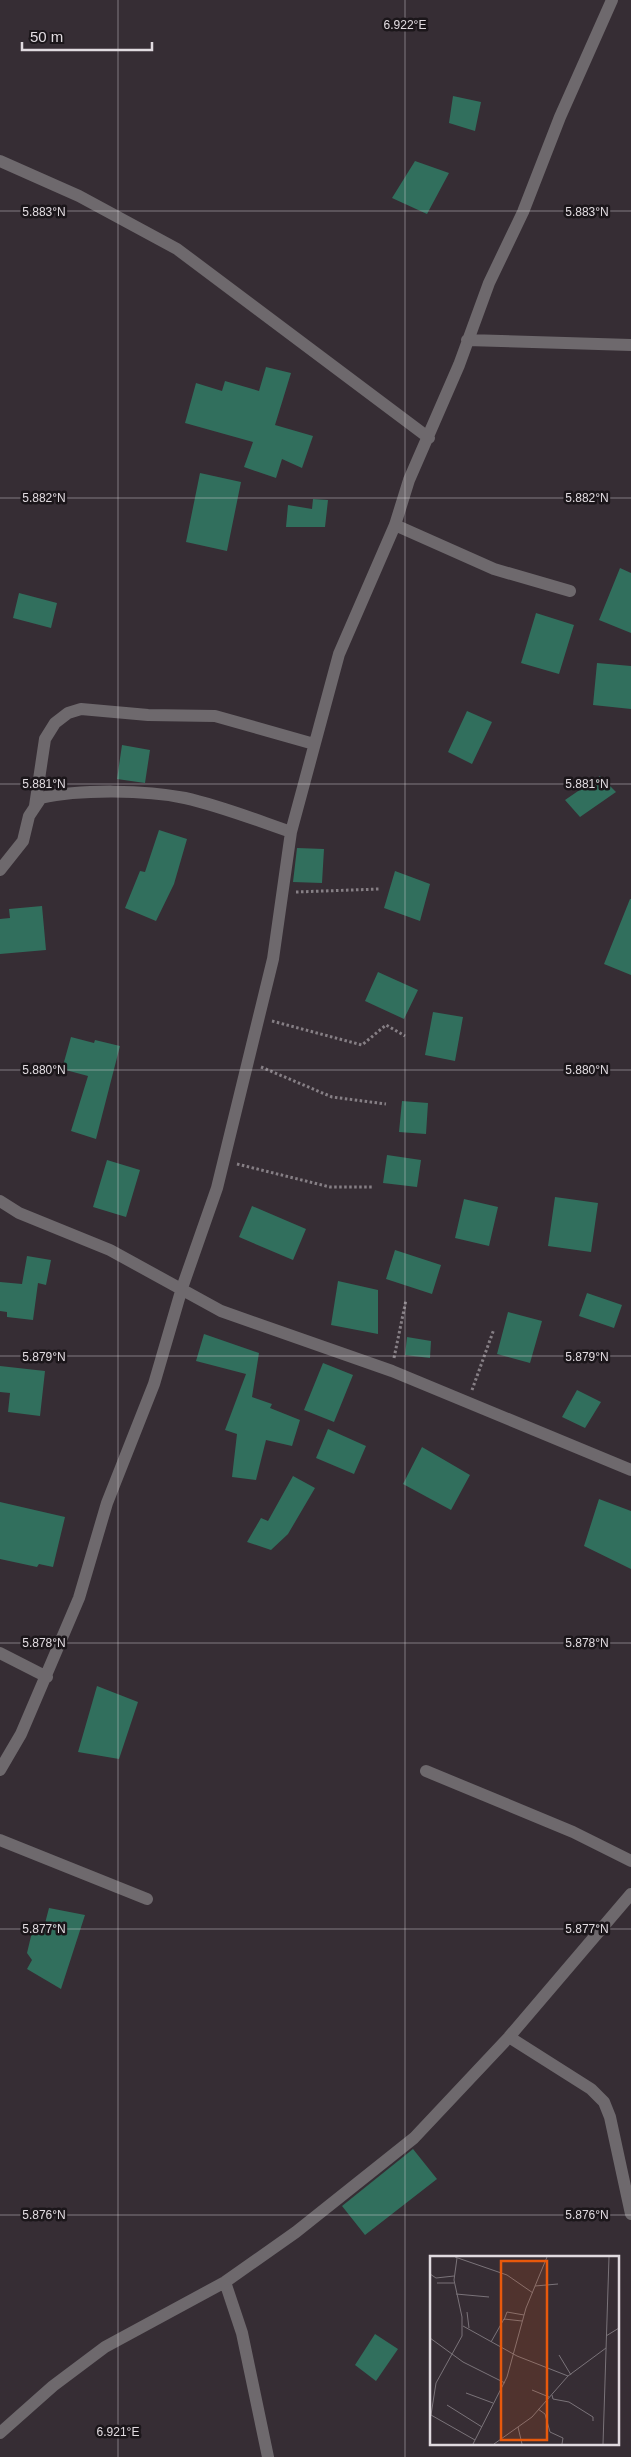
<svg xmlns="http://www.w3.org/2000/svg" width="631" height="2457" viewBox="0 0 631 2457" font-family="Arial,sans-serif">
<rect width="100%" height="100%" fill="#362d34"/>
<!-- building -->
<path fill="#316f5d" d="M453,96L481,102L475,131L449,123Z
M415,161L449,173L427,214L392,198Z
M266,367L291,373L275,425L313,436L302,468L282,459L276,478L244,467L253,442L185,423L196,383L222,391L225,381L259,391Z
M200,473L241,482L227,551L186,542Z
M313,499L328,500L325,527H286L288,505L312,509Z
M620,568L631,573V633L599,620Z
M19,593L57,603L51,628L13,618Z
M536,613L574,625L559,674L521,663Z
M597,663L631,666V709L593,705Z
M467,711L492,722L472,764L448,752Z
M122,745L150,750L145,783L117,779Z
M600,776L616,792L580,817L565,800Z
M159,830L187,839L174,884L156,921L125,908L140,871L145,872Z
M297,848L324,849L322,883L293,882Z
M395,871L430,884L420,921L384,908Z
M630,899H631V975L604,964Z
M42,906L46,950L0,954V919L10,918L9,909Z
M378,972L418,990L404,1019L365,1001Z
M433,1012L463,1017L455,1061L425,1055Z
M71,1037L94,1043L95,1040L120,1046L96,1139L71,1131L88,1076L62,1069Z
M402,1101L428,1103L426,1134L399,1132Z
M387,1155L421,1160L417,1187L383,1183Z
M107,1160L140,1170L126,1217L93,1207Z
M555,1197L598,1203L591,1252L548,1246Z
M464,1199L498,1207L489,1246L455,1238Z
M252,1206L306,1229L293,1260L239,1237Z
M395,1250L441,1265L432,1294L386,1279Z
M27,1256L51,1260L46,1285L38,1283L33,1320L7,1317V1312L0,1311V1282L22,1284Z
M338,1281L378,1290V1334L331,1325Z
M587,1293L622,1305L614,1328L579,1316Z
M508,1312L542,1321L530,1363L497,1354Z
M204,1334L259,1353L252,1397L272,1404L270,1408L300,1420L292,1446L266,1440L256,1480L232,1477L237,1434L225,1430L246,1374L196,1361Z
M407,1337L431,1341L430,1358L405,1355Z
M323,1363L353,1375L334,1422L304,1410Z
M0,1366L45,1371L40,1416L8,1412L10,1393L0,1392Z
M577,1390L601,1402L585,1428L562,1417Z
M328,1429L366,1446L354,1474L316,1458Z
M422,1447L470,1475L451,1510L403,1484Z
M293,1476L315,1488L288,1534L271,1550L247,1542L261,1518L268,1521Z
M599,1499L631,1511V1569L584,1546Z
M0,1502L65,1517L53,1567L39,1564L37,1567L0,1559Z
M97,1686L138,1702L119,1759L78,1752Z
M49,1908L85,1915L61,1989L27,1969L32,1960L27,1953L32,1932L43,1931Z
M413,2149L437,2179L365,2235L342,2206Z
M375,2334L398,2349L376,2381L355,2365Z"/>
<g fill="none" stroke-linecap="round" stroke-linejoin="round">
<!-- path -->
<path stroke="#867f85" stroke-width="3" stroke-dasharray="2.5 2.5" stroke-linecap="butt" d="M296,892L379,889
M272,1021L362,1045L386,1025L405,1036
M261,1067L332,1097L386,1104
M237,1164L330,1187H374
M394,1358L406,1300
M472,1390L494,1329"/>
<!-- street -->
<path stroke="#6e696d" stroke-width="12" d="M0,161L79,196L177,249L429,438
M467,340L631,345
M395,525L494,569L570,591
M35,806L45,739L55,723L68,713L81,709L148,715L215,716L314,744
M0,870L23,841L29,816L41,798C80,789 146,790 185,798C221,806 256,820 291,832
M0,1201L19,1213L110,1250L221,1311L392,1371L631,1470
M0,1653L47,1677
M0,1770L21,1734L79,1598L107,1503L154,1384L182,1288L217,1188L273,959L291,832L339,654L395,525L409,480L459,365L489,283L523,212L560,117L612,0
M426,1771L573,1832L631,1861
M0,1840L147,1899
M509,2037L591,2089L604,2102L610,2117L631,2214
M225,2282L242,2333L268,2457
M0,2433L53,2386L105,2347L225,2282L296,2232L414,2138L509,2037L631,1894"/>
</g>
<!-- ticks -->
<path fill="none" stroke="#e1dbe0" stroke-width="1" stroke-opacity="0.45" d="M118,0V2457M405,0V2457M0,211H631M0,498H631M0,784H631M0,1070H631M0,1356H631M0,1643H631M0,1929H631M0,2215H631"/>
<!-- overview -->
<g transform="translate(430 2256)">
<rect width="189" height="189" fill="#362d34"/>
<path fill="none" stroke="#7a7379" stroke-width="1" d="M25,1L77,19L103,37M27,2L24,24L32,61V80L6,127L1,159L45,184M0,18L6,22L24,20M7,27H24M105,30L128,28M26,38L59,41M37,56L39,72M74,64L77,56L94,59M33,70L87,100L138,120M176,80L189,72M0,82L33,106L75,127M61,86L74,63L92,65M129,99L141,119M102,134L119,141M36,137L63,147M122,139L123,143L139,146L163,161V165M17,149L52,171M108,153L115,158L120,176L133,182L132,188M88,171L92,188M43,188L77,121L96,52L117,1M64,188L102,161L138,120L176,92M173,188L179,1"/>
<path fill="#e8590c" fill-opacity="0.15" stroke="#e8590c" stroke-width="2.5" d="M71,5H117V184H71Z"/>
<rect width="189" height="189" fill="none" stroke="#e1dbe0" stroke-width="2.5"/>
</g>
<g font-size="12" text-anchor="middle" fill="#e1dbe0" stroke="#1b161a" stroke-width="5" stroke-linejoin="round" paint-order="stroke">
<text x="405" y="29">6.922°E</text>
<text x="44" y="216">5.883°N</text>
<text x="587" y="216">5.883°N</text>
<text x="44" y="502">5.882°N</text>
<text x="587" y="502">5.882°N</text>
<text x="44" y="788">5.881°N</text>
<text x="587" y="788">5.881°N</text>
<text x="44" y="1074">5.880°N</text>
<text x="587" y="1074">5.880°N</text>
<text x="44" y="1361">5.879°N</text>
<text x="587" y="1361">5.879°N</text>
<text x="44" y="1647">5.878°N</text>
<text x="587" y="1647">5.878°N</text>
<text x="44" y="1933">5.877°N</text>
<text x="587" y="1933">5.877°N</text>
<text x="44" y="2219">5.876°N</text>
<text x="587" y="2219">5.876°N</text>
<text x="118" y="2436">6.921°E</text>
</g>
<!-- scale -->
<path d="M22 42v8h130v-8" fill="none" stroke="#e1dbe0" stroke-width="2.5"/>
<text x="30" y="42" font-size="15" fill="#e1dbe0" stroke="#1b161a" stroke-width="4" paint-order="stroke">50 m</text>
</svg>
